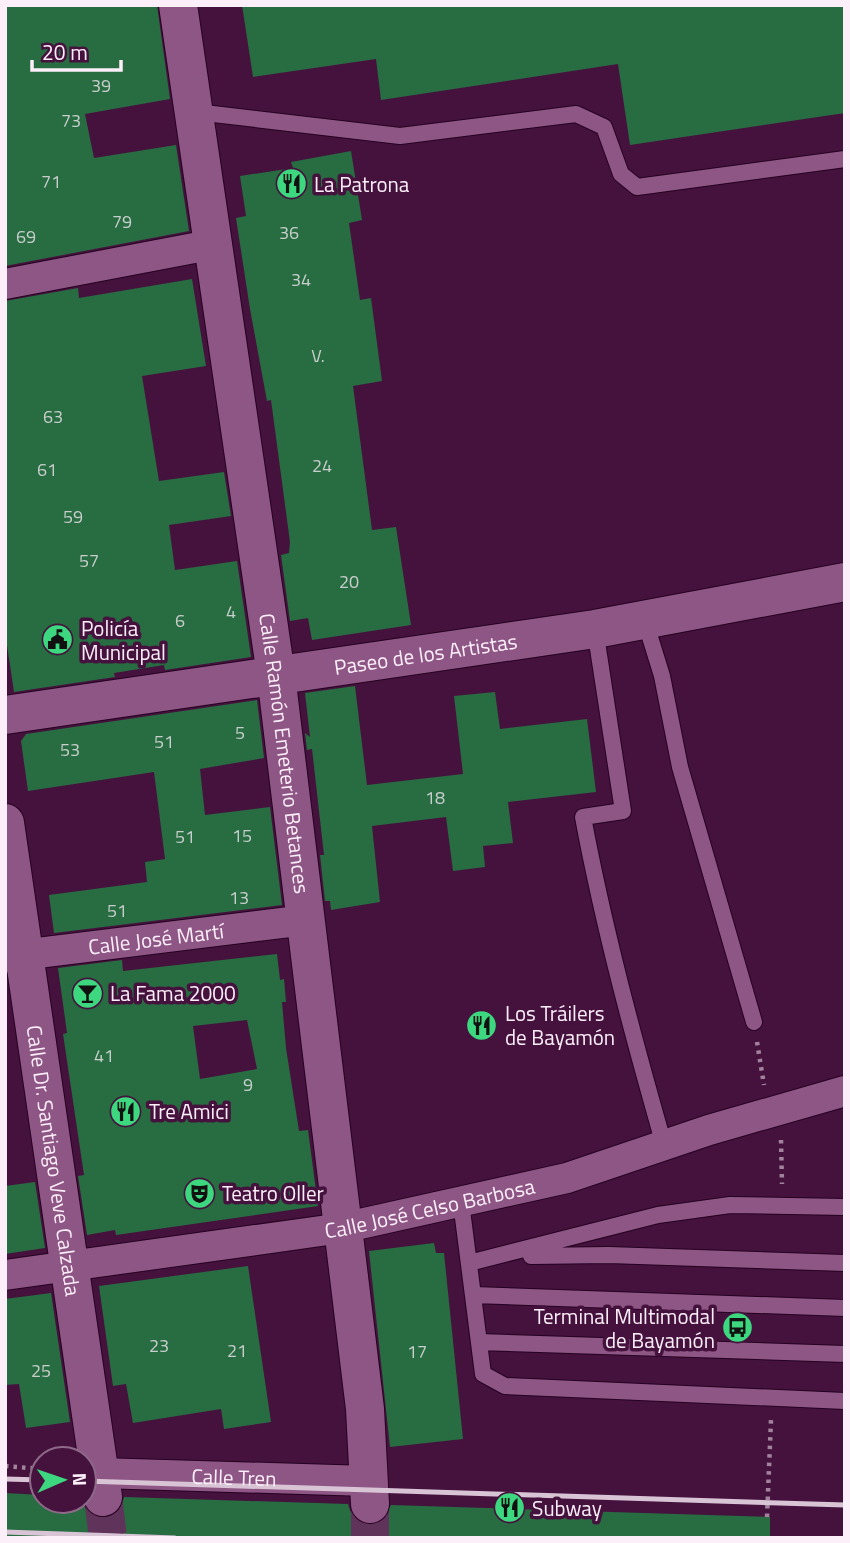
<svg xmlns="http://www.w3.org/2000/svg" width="850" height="1543" viewBox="0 0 850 1543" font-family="'Titillium Web',sans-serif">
<rect width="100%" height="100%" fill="#45123e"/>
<!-- building -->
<path fill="#286c42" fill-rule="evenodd" d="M5,5H157L170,99L85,114L94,158L176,145L189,231L5,266Z
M242,5H845V113L630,145L618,64L381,100L376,59L253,77Z
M351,151L362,220L349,223L360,300L371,298L382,381L353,386L372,530L396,527L411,625L312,640L308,618L290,621L281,555L289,553L290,542L271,400L267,401L250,309L236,218L246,216L240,176L293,168L291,162Z
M192,279L206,366L142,376L159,481L224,472L231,516L169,525L175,570L237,561L251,657L165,670L164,665L114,673L115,677L14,692L5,632V301L78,288L79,298Z
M355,686L367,785L463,774L454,696L495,692L500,729L587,719L596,792L508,802L513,843L483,846L485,867L453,871L446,817L372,826L380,902L331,910L330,901H325L320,855H324L312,749L307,750L305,733L310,737L305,693Z
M257,700L264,758L200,769L205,815L270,807L282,905L54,933L49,895L147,882L145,862L165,859L154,772L28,791L21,741L26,734Z
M277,954L280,980L284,979L286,1002H282L286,1048L299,1131L308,1130L318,1206L116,1235L115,1230L87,1235L78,1176L84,1175L63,1034L67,1033L58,968L122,960L123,971ZM247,1020L257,1069L200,1079L193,1026Z
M35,1182L45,1248L5,1254V1186Z
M434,1243L436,1253H444L463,1439L390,1447L369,1251Z
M248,1266L271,1422L224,1429L221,1409L133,1423L126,1384L113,1386L99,1286Z
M51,1293L70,1422L26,1428L19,1384L5,1385V1299Z
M5,1493L42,1495V1501H82L87,1512L92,1538H5Z
M124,1497L348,1504L352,1516L360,1523L370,1526L382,1522L391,1505L770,1517V1538H124L121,1508Z"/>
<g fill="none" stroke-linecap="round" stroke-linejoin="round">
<!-- tertiary-tunnel -->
<path stroke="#60335a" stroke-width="38" stroke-dasharray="38 19" stroke-linecap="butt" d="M103,1497L108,1538
M370,1504V1538"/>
<defs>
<path id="service" d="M196,112L400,136L576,114L604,127L621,174L637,187L845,159
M645,621L662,676L680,767L754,1022
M595,629L623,811L583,817C604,929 633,1036 664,1145
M461,1202L483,1374L505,1386L845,1401
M531,1256L609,1255L845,1263
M469,1263L658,1215L730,1205L845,1207
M473,1295L845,1308
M479,1342L845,1354"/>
<g id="minor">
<path d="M5,284L215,244"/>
<path id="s1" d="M5,957L306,920"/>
<path id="s2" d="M5,1275L342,1228L567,1178L709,1130L845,1091"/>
<path id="s3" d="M99,1473L368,1481"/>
</g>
<g id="tertiary">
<path id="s4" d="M178,5L276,675L365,1409L370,1504"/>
<path id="s5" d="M5,715L595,629L845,582"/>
<path id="s6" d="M5,823L103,1497"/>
</g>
</defs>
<!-- service casing -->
<use href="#service" stroke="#250121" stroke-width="18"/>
<!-- minor casing -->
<use href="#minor" stroke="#250121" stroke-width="32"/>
<!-- tertiary casing -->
<use href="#tertiary" stroke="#250121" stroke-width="40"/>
<!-- path -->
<path stroke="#a2839d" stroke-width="4.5" stroke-dasharray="3.5 5" stroke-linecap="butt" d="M757,1042L764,1085
M781,1140L782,1184
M5,1466L42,1469
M767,1517L771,1420"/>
<!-- service -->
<use href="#service" stroke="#8e5685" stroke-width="16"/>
<!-- minor -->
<use href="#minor" stroke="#8e5685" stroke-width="30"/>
<!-- tertiary -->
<use href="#tertiary" stroke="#8e5685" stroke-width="38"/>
<!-- rail -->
<path stroke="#d8c4d5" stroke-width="5" d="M5,1479L42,1480
M84,1481L845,1505
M5,1532L175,1538"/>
</g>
<!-- icons -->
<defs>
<symbol id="restaurant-disc" viewBox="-11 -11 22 22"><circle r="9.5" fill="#3cd77e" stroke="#45123e"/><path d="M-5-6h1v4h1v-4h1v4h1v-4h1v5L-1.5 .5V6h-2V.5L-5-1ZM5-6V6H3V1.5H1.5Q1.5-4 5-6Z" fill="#111"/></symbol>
<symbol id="civic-disc" viewBox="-11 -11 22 22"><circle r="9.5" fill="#3cd77e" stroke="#45123e"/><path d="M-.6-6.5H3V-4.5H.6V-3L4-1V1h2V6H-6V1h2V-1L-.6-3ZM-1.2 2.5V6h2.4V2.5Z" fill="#111"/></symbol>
<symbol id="bar-disc" viewBox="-11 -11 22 22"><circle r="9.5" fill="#3cd77e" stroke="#45123e"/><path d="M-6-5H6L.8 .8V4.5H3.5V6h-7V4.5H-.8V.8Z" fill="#111"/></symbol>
<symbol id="theatre-disc" viewBox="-11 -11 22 22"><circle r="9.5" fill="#3cd77e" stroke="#45123e"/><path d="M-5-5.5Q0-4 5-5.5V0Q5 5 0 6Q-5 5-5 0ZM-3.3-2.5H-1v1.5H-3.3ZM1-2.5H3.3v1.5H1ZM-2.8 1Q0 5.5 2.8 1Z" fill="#111"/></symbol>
<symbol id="bus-disc" viewBox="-11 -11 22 22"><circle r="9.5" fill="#3cd77e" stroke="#45123e"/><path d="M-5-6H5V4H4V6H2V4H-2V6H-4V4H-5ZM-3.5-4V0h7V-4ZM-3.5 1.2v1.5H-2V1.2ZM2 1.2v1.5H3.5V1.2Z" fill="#111"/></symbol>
</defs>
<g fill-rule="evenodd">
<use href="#restaurant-disc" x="274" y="166" width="35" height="35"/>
<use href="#civic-disc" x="40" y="622" width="35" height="35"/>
<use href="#bar-disc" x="70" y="976" width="35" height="35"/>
<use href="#restaurant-disc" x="464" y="1008" width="35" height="35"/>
<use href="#restaurant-disc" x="108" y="1094" width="35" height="35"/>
<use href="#theatre-disc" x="182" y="1176" width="35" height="35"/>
<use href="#bus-disc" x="720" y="1310" width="35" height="35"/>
<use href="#restaurant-disc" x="492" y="1490" width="35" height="35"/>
</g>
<g text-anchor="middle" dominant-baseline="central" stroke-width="7" stroke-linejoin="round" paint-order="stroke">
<!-- number labels -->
<g font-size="18" fill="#c7cecb">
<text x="101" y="85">39</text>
<text x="71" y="120">73</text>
<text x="51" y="181">71</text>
<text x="122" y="221">79</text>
<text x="289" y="232">36</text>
<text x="26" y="236">69</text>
<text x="301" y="279">34</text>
<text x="318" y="355">V.</text>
<text x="53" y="416">63</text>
<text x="322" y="465">24</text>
<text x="47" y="469">61</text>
<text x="73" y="516">59</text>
<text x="89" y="560">57</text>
<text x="349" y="581">20</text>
<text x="231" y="611">4</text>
<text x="180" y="620">6</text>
<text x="240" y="732">5</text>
<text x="164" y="741">51</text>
<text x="70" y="749">53</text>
<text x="435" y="797">18</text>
<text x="242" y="835">15</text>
<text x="185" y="836">51</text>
<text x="239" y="897">13</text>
<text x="117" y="910">51</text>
<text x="104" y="1055">41</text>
<text x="248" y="1084">9</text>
<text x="159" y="1345">23</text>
<text x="237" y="1350">21</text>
<text x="417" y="1351">17</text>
<text x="41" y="1370">25</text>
</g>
<!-- poi labels -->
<g font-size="21" fill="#fceff9" stroke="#45123e" text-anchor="start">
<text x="314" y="184">La Patrona</text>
<text x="81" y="628">Policía<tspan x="81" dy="24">Municipal</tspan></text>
<text x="110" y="993">La Fama 2000</text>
<text x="505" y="1013">Los Tráilers<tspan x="505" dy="24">de Bayamón</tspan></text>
<text x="149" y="1111">Tre Amici</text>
<text x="222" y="1193">Teatro Oller</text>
<text x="715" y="1316" text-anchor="end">Terminal Multimodal<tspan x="715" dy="24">de Bayamón</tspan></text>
<text x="532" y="1508">Subway</text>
</g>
<!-- street labels -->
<g font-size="21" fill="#fceff9" stroke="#45123e">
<text stroke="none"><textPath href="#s5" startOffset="425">Paseo de los Artistas</textPath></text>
<text stroke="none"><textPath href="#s4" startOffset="756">Calle Ramón Emeterio Betances</textPath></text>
<text stroke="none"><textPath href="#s1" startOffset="152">Calle José Martí</textPath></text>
<text stroke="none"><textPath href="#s6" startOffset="341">Calle Dr. Santiago Veve Calzada</textPath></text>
<text stroke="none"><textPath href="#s2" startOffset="430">Calle José Celso Barbosa</textPath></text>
<text stroke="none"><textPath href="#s3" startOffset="135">Calle Tren</textPath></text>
</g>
</g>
<!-- border -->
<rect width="850" height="1543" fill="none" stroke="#fceff9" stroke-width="14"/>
<!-- north arrow -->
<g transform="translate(63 1480) rotate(88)"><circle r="33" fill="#45123e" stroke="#8e6a89" stroke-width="2"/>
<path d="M0-5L12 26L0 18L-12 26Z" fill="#3cd77e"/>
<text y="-10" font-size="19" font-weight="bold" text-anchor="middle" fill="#fceff9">N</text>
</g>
<!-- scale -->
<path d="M32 60v10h89v-10" fill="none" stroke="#fceff9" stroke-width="3.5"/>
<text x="42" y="60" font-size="21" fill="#fceff9" stroke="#45123e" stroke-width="5" paint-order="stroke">20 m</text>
</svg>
